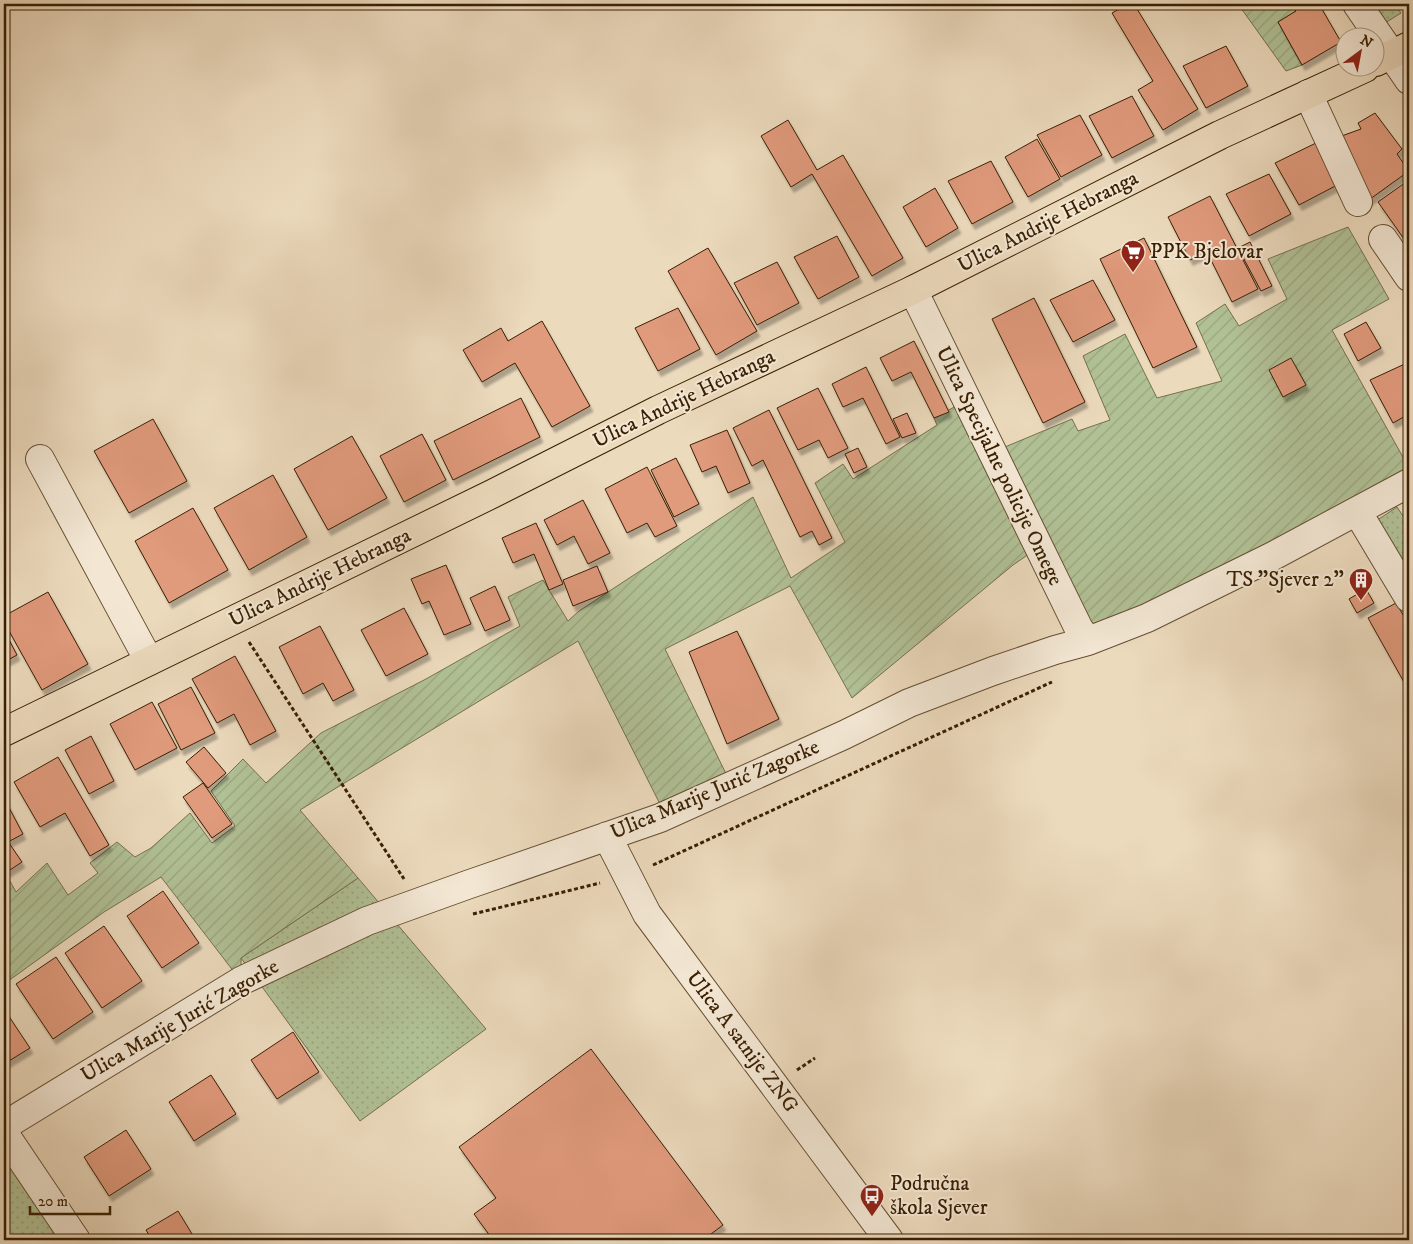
<svg xmlns="http://www.w3.org/2000/svg" width="1413" height="1244" viewBox="0 0 1413 1244" font-family="'IM FELL DW Pica',serif">
<defs>
<pattern id="grass-dots" width="8" height="8" patternUnits="userSpaceOnUse" patternTransform="scale(1.25)"><rect width="8" height="8" fill="#b1c196"/><path d="M2 2h.1M6 6h.1" fill="none" stroke="#99a580" stroke-width="1.8" stroke-linecap="round"/></pattern>
<pattern id="garden-furrows" width="10" height="10" patternUnits="userSpaceOnUse" patternTransform="scale(1.25)"><rect width="10" height="10" fill="#b1c196"/><path d="M-1 1l2-2M0 10L10 0M9 11l2-2" fill="none" stroke="#99a580"/></pattern>
<filter id="shadow"><feDropShadow dx="3" dy="5.5" stdDeviation="1" flood-color="#0004"/></filter>
</defs>
<rect width="100%" height="100%" fill="#ecdabd"/>
<filter id="stains"><feTurbulence type="fractalNoise" baseFrequency=".004" numOctaves="4"/><feColorMatrix values="0 0 0 0 .2 0 0 0 0 .09 0 0 0 0 .02 0 0 0 .5 -.17"/></filter>
<radialGradient id="worn" r=".72"><stop offset=".6" stop-color="#630" stop-opacity="0"/><stop offset="1" stop-color="#630" stop-opacity=".3"/></radialGradient>
<!-- grass -->
<path fill="url(#grass-dots)" stroke="#75704c" d="M1371,4H1394L1401,13L1385,23Z
M1397,507L1409,525V564L1407,565L1409,568V598L1367,527Z
M358,878L486,1029L360,1121L241,958Z
M4,1133L69,1229L53,1240H4Z"/>
<!-- garden -->
<path fill="url(#garden-furrows)" stroke="#75704c" d="M1238,4H1292L1296,11L1278,22L1302,65L1286,71Z
M1348,227L1389,299L1332,330L1409,468V483L1088,641L1039,547L1013,565L852,698L790,586L665,649L732,786L666,816L578,641L300,810L358,878L241,958V981L161,877L104,912L4,984V876L6,874L16,892L47,863L68,895L98,873L90,863L117,842L135,857L151,848L190,813L212,843L235,826L211,791L243,759L266,783L321,733L426,679L520,626L508,597L543,580L568,621L579,611L753,497L791,578L845,542L815,483L843,464L853,479L937,425L934,418L967,400L993,452L1072,419L1078,431L1110,420L1083,356L1125,334L1157,398L1222,381L1196,323L1225,304L1239,326L1287,299L1268,259Z"/>
<!-- building -->
<path fill="#e09a7b" stroke="#391f02" filter="url(#shadow)" d="M1128,4H1134L1198,109L1163,130L1138,90L1153,81L1112,13Z
M1292,4H1319L1341,42L1302,65L1278,22L1296,11Z
M1226,46L1248,86L1206,108L1183,66Z
M1132,96L1154,136L1112,158L1089,116Z
M1375,113L1402,149L1397,154L1409,171L1366,202L1336,138L1361,129L1358,123Z
M1080,115L1102,155L1061,177L1037,135Z
M788,120L817,170L843,155L903,258L872,276L812,174L791,187L761,136Z
M1037,139L1060,179L1028,197L1005,157Z
M1318,142L1341,183L1299,205L1275,163Z
M991,161L1013,202L972,224L948,181Z
M1269,174L1291,214L1249,236L1226,194Z
M1409,180V246L1378,202Z
M935,188L958,228L926,247L903,207Z
M1210,196L1258,289L1232,302L1207,252L1190,260L1168,217Z
M837,236L859,277L818,299L794,257Z
M1144,238L1197,347L1153,368L1100,259Z
M1250,242L1272,286L1261,291L1238,248Z
M708,248L757,331L716,355L668,271Z
M777,262L799,303L757,325L734,283Z
M1093,280L1115,320L1073,342L1050,300Z
M1034,298L1085,402L1043,423L992,319Z
M678,308L700,349L658,371L635,328Z
M542,321L590,406L552,427L515,363L482,382L463,350L501,328L508,341Z
M1366,322L1381,348L1358,361L1344,334Z
M914,341L949,412L934,418L911,372L892,381L880,358Z
M1291,358L1306,385L1283,397L1269,370Z
M1409,362V414L1393,423L1370,380Z
M866,367L900,437L886,444L863,398L843,407L832,384Z
M818,388L848,448L828,458L819,440L798,450L777,408Z
M521,398L540,437L453,480L434,441Z
M769,410L832,538L819,545L812,531L800,537L763,460L752,466L733,428Z
M907,413L916,433L902,438L893,419Z
M153,419L187,481L129,513L94,451Z
M727,430L750,483L728,493L716,466L702,472L690,445Z
M422,434L446,480L404,502L380,456Z
M352,436L387,498L328,530L294,469Z
M858,448L867,467L854,473L845,454Z
M676,458L699,504L674,517L651,470Z
M647,467L677,526L655,537L647,523L627,533L605,489Z
M273,475L307,537L249,570L214,508Z
M583,500L610,553L588,564L574,536L557,545L544,520Z
M193,508L228,570L169,603L135,541Z
M536,523L563,584L549,590L534,554L513,563L502,538Z
M446,565L471,624L444,635L429,601L422,604L411,579Z
M597,566L608,592L573,606L563,580Z
M495,586L510,620L485,631L470,598Z
M1366,589L1374,603L1357,613L1349,599Z
M48,592L88,664L42,690L4,622V616Z
M1396,603L1409,625V691L1368,618Z
M404,608L428,654L386,676L361,630Z
M320,626L354,690L333,701L323,683L303,694L279,647Z
M4,630L17,655L4,662Z
M737,631L779,719L727,744L689,652Z
M235,656L276,731L250,745L234,714L217,723L192,679Z
M191,687L215,733L181,750L158,704Z
M152,702L177,748L135,770L110,724Z
M91,736L114,781L89,794L65,750Z
M204,747L226,773L208,788L186,762Z
M58,757L109,845L90,856L65,813L40,827L14,782Z
M203,783L232,824L212,838L183,797Z
M4,798L23,834L4,844Z
M9,843L22,862L4,874V846Z
M163,891L199,943L162,968L127,916Z
M104,926L142,981L102,1008L65,953Z
M56,957L93,1012L53,1039L16,984Z
M4,1009L30,1048L4,1064Z
M293,1032L319,1072L277,1099L251,1060Z
M591,1049L723,1225L703,1240H493L474,1214L496,1198L459,1147Z
M211,1075L236,1114L194,1141L169,1102Z
M126,1130L151,1169L109,1196L84,1157Z
M178,1211L192,1234L182,1240H152L146,1230Z"/>
<g fill="none" stroke-linecap="round" stroke-linejoin="round">
<defs>
<path id="minor" d="M1357,4L1409,80
M1308,94L1358,202
M1383,239L1409,277
M913,290L1079,629L1088,641
M40,459L149,661
M1357,511L1409,598
M607,836L647,914L889,1240
M4,1126L241,981L367,921L467,885L660,818L844,735L909,703L993,671L1055,650L1088,641L1147,618L1273,556L1409,483
M4,1133L76,1240"/>
<path id="major" d="M1376,62L1409,46
M4,732L492,494L658,410L913,290L1220,135L1365,68"/>
</defs>
<!-- minor casing -->
<use href="#minor" stroke="#664e31" stroke-width="30"/>
<!-- major casing -->
<use href="#major" stroke="#391f02" stroke-width="30"/>
<!-- path -->
<path stroke="#391f02" stroke-width="3" stroke-dasharray="4 2.5" stroke-linecap="butt" d="M249,642L404,879
M653,865L1052,682
M473,914L600,883
M797,1070L815,1058"/>
<!-- minor -->
<use href="#minor" stroke="#f3e7d4" stroke-width="28"/>
<!-- major -->
<use href="#major" stroke="#ecdabd" stroke-width="28"/>
</g>
<!-- icons -->
<defs>
<symbol id="supermarket-pin" viewBox="-11 -11 22 30"><path d="M0 17L-7.5 6A9.5 9.5 0 1 1 7.5 6Z" fill="#8f2418" stroke="#f3e7d4"/><path d="M-6-5.5h2.5l.6 2H6L4.5 2H-2.5L-4.4-4H-6ZM-1.5 3.2a1.3 1.3 0 1 0 .1 0ZM3 3.2a1.3 1.3 0 1 0 .1 0Z" fill="#fff"/></symbol>
<symbol id="building-pin" viewBox="-11 -11 22 30"><path d="M0 17L-7.5 6A9.5 9.5 0 1 1 7.5 6Z" fill="#8f2418" stroke="#f3e7d4"/><path d="M-4-6H4V6H1V3H-1V6H-4ZM-2.5-4.3h1.7v1.8h-1.7ZM.8-4.3h1.7v1.8H.8ZM-2.5-1h1.7V.8h-1.7ZM.8-1h1.7V.8H.8Z" fill="#fff"/></symbol>
<symbol id="bus-pin" viewBox="-11 -11 22 30"><path d="M0 17L-7.5 6A9.5 9.5 0 1 1 7.5 6Z" fill="#8f2418" stroke="#f3e7d4"/><path d="M-5-6H5V4H4V6H2V4H-2V6H-4V4H-5ZM-3.5-4V0h7V-4ZM-3.5 1.2v1.5H-2V1.2ZM2 1.2v1.5H3.5V1.2Z" fill="#fff"/></symbol>
</defs>
<g fill-rule="evenodd">
<use href="#supermarket-pin" x="1119" y="238" width="28" height="38"/>
<use href="#building-pin" x="1347" y="566" width="28" height="38"/>
<use href="#bus-pin" x="858" y="1182" width="28" height="38"/>
</g>
<g text-anchor="middle" dominant-baseline="central" stroke-width="4" stroke-linejoin="round" paint-order="stroke">
<!-- street labels -->
<g font-size="21" fill="#391f02" stroke="#f3e7d4">
<text transform="translate(1048 222) rotate(-27)">Ulica Andrije Hebranga</text>
<text transform="translate(684 399) rotate(-26)">Ulica Andrije Hebranga</text>
<text transform="translate(999 466) rotate(64)">Ulica Specijalne policije Omege</text>
<text transform="translate(320 578) rotate(-26)">Ulica Andrije Hebranga</text>
<text transform="translate(715 790) rotate(-23)">Ulica Marije Jurić Zagorke</text>
<text transform="translate(180 1021) rotate(-30)">Ulica Marije Jurić Zagorke</text>
<text transform="translate(742 1042) rotate(53)">Ulica A satnije ZNG</text>
</g>
<!-- poi labels -->
<g font-size="21" fill="#391f02" stroke="#f3e7d4" text-anchor="start">
<text x="1150" y="252">PPK Bjelovar</text>
<text x="1344" y="580" text-anchor="end">TS "Sjever 2"</text>
<text x="890" y="1184">Područna<tspan x="890" dy="24">škola Sjever</tspan></text>
</g>
</g>
<!-- margin -->
<rect width="1413" height="1244" fill="none" stroke="#ecdabd" stroke-width="20"/>
<rect x="5" y="5" width="1403" height="1234" fill="none" stroke="#391f02" stroke-width="2.5"/>
<rect x="10" y="10" width="1393" height="1224" fill="none" stroke="#391f02"/>
<!-- north arrow -->
<g transform="translate(1360 52) rotate(32)"><circle r="24" fill="#f3e7d4" stroke="#a99780"/>
<path d="M0-4L9 19L0 12L-9 19Z" fill="#8f2418"/>
<text y="-8" font-size="14" font-weight="bold" text-anchor="middle" fill="#391f02">N</text>
</g>
<!-- scale -->
<path d="M30 1206v8h80v-8" fill="none" stroke="#391f02" stroke-width="2.5"/>
<text x="38" y="1206" font-size="15" fill="#391f02" stroke="#f3e7d4" stroke-width="4" paint-order="stroke">20 m</text>
<rect width="100%" height="100%" filter="url(#stains)"/>
<rect width="100%" height="100%" fill="url(#worn)"/>
</svg>
